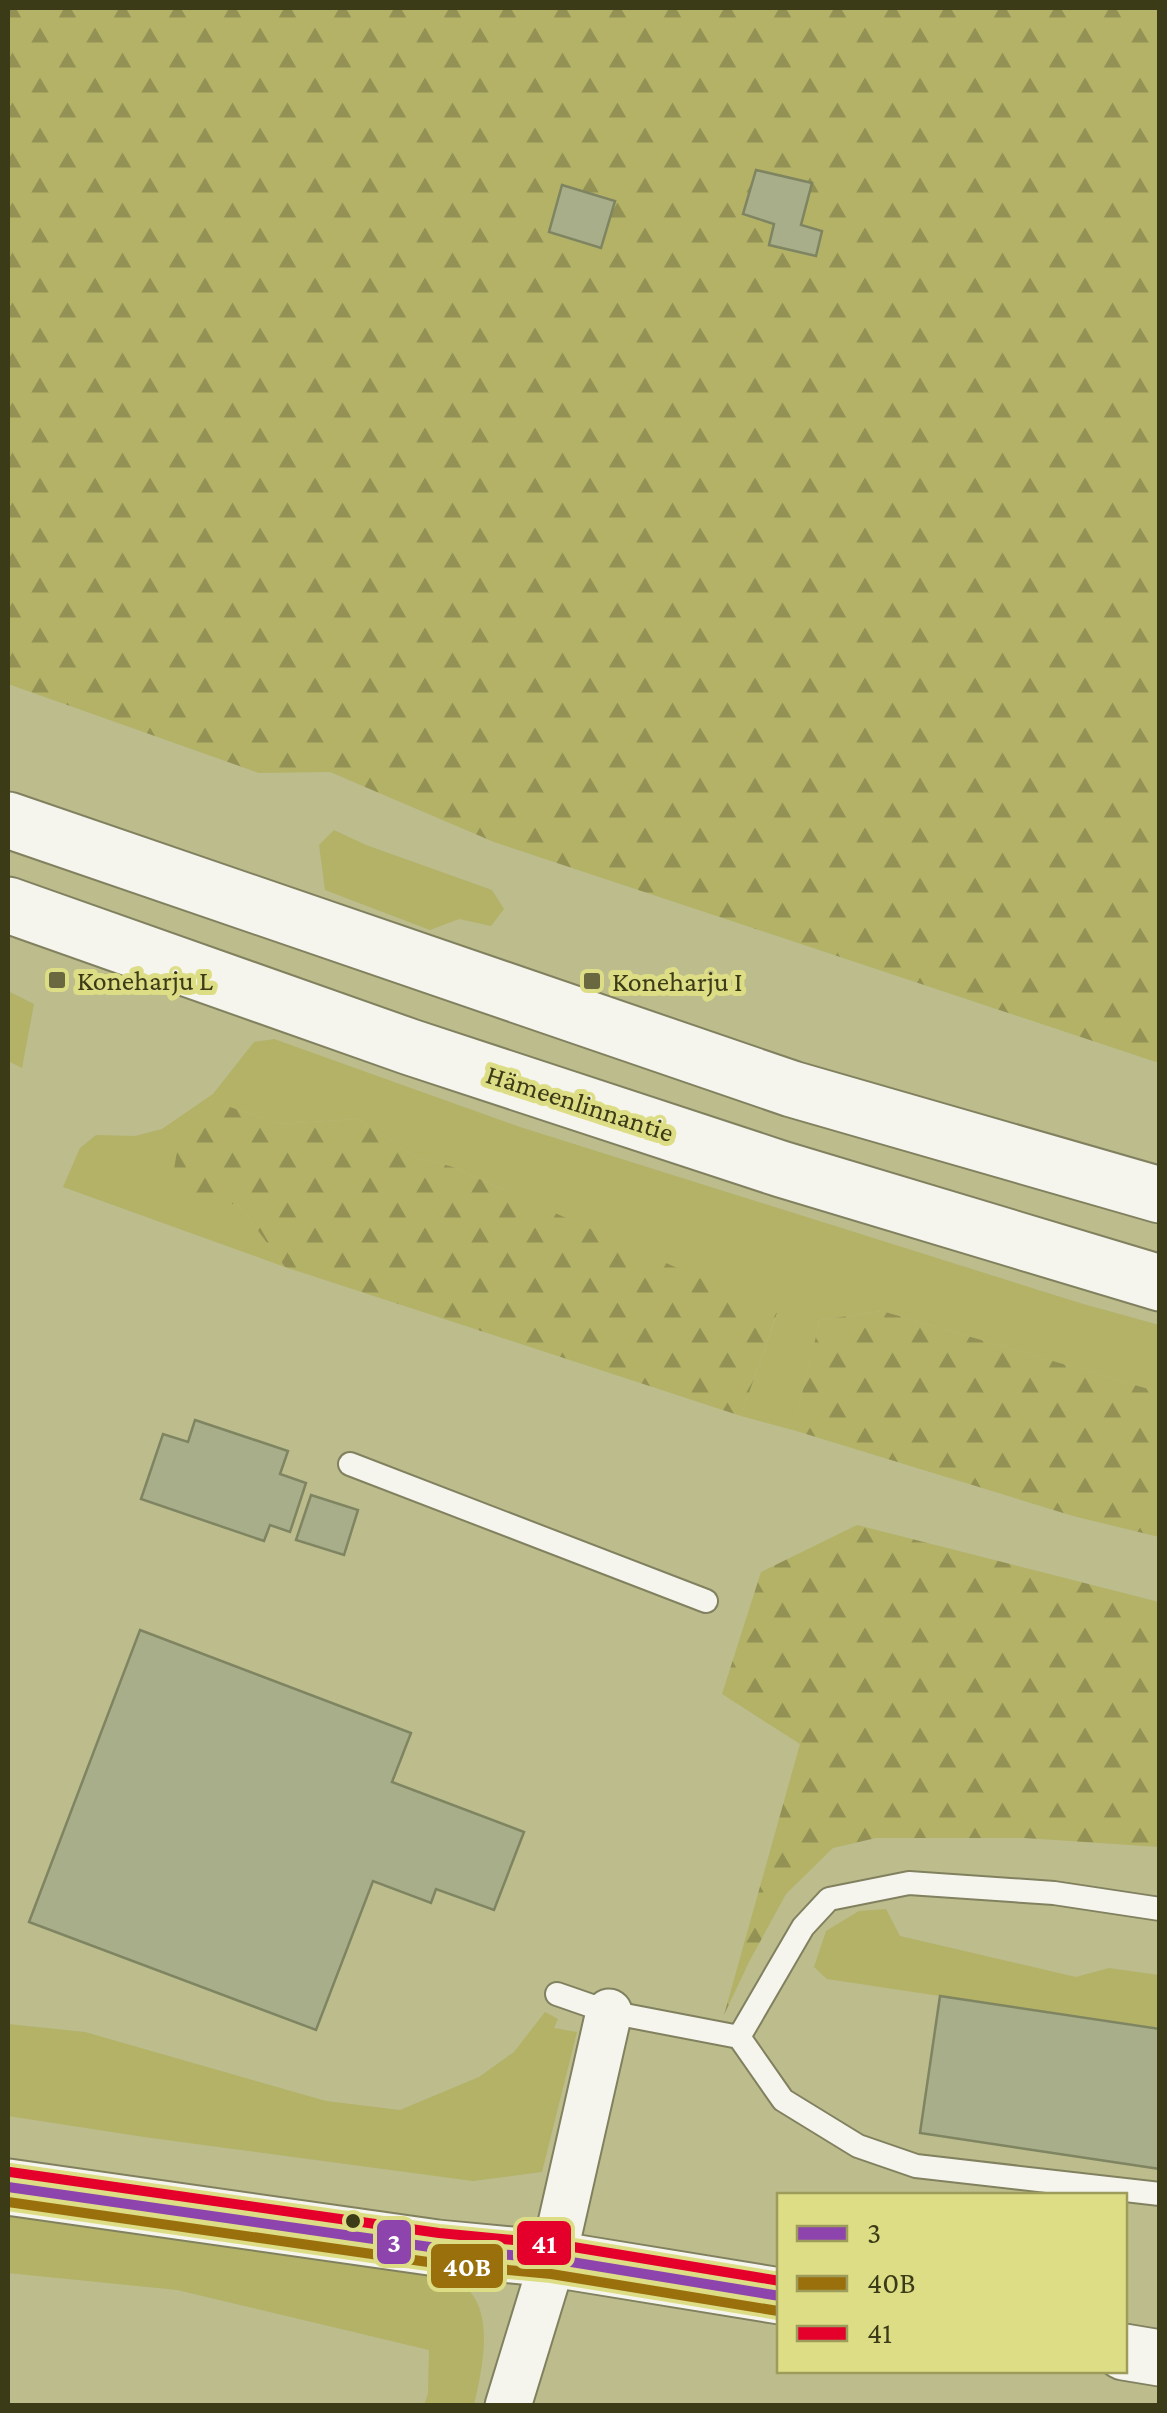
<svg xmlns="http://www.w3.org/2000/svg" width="1167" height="2413" viewBox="0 0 1167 2413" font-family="'Crimson Pro',serif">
<defs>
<pattern id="forest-firs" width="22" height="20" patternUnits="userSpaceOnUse" patternTransform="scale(2.5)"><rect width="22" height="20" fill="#b3b267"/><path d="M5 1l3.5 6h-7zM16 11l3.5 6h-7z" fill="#939254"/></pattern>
</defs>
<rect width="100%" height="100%" fill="#bcbc8d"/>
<!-- green -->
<path fill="#b3b267" d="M334,830L366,845L492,890L504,909L491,926L459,919L430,930L325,890L319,845Z
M8,991L34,1004L22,1068L8,1061Z
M274,1039L520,1127L1080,1303L1159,1325V1392L882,1311L820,1320L793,1430L741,1416L777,1314L453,1167L416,1157L358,1119L280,1124L224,1105L205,1204H238L285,1267L63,1187L80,1148L96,1135L135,1136L162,1129L213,1094L254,1042Z
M886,1909L900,1936L1076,1977L1109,1968L1159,1975V2029L827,1979L814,1967L826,1931L859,1911Z
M545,2012L558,2019L554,2028L577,2032L542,2172L473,2181L144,2137L8,2116V2024L85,2032L326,2101L400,2110L479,2077L514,2052Z
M8,2205L427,2267C438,2273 454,2277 463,2285C496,2310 482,2370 474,2405H424L428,2394L429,2350L177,2290L8,2273Z"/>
<!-- forest -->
<path fill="url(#forest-firs)" d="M8,8H1159V1063L494,842L330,772L259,773L8,684Z
M224,1105L280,1124L358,1119L416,1157L453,1167L777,1313L741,1416L285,1267L238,1204H205L172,1182L178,1145Z
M882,1311L1159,1392V1537L1073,1516L793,1430L820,1320Z
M857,1525L1159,1602V1847L1025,1838H876L833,1848L786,1894L749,1962L724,2015L800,1744L722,1694L761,1572Z"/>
<!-- building -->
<path fill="#a8ae8a" stroke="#7f8461" stroke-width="2.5" d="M756,170L812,183L801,225L822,231L816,256L769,245L774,224L743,214Z
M562,185L615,201L601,248L549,232Z
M195,1420L288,1451L280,1474L306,1483L290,1532L270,1525L264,1541L141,1499L163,1434L188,1442Z
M311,1495L358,1510L344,1555L296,1540Z
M140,1630L411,1733L392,1782L524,1832L494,1910L436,1889L431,1903L373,1881L316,2030L29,1922Z
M940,1996L1160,2029V2169L920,2133Z"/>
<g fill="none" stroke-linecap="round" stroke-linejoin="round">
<defs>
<path id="service" d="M350,1464L706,1601
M557,1994L609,2012L739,2037L783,2100L858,2146L916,2166L1160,2194
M739,2037L803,1927L829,1899L909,1883L1054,1893L1160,1909"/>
<path id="minor" d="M508,2406L553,2259L609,2012"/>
<path id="tertiary" d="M8,2187L437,2248L553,2259L780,2296
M1124,2352L1160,2358"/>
<path id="primary" d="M8,820L792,1089L1160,1195
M8,905L410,1047L781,1169L1160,1283"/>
</defs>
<!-- service casing -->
<use href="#service" stroke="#81815f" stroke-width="26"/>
<!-- minor casing -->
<use href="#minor" stroke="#81815f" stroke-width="49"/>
<!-- tertiary casing -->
<use href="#tertiary" stroke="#81815f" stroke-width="59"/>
<!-- primary casing -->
<use href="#primary" stroke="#81815f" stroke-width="59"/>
<!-- service -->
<use href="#service" stroke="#f5f5ee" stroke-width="22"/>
<!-- minor -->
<use href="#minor" stroke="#f5f5ee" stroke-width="45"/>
<!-- tertiary -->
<use href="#tertiary" stroke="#f5f5ee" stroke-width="55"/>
<!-- primary -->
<use href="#primary" stroke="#f5f5ee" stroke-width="55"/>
<defs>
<path id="bus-1" d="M8,2187L437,2248L553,2259L780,2296"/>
<path id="bus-2" d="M8,2202L435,2263L551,2274L778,2311"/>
<path id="bus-3" d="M10,2172L439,2233L555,2244L780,2281"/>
</defs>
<!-- bus-1 casing -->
<use href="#bus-1" stroke="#dddd86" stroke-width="18"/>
<!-- bus-2 casing -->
<use href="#bus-2" stroke="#dddd86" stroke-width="18"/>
<!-- bus-3 casing -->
<use href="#bus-3" stroke="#dddd86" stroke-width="18"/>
<!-- bus-1 -->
<use href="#bus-1" stroke="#8e44ad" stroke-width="10"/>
<!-- bus-2 -->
<use href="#bus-2" stroke="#9a700c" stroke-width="10"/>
<!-- bus-3 -->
<use href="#bus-3" stroke="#e4002b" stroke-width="10"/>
</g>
<!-- markers -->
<g fill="#696840" stroke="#dddd86" stroke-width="4">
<rect x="47" y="970" width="20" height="20" rx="5"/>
<rect x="582" y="971" width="20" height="20" rx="5"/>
</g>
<circle fill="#3c3b17" stroke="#dddd86" stroke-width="4" cx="353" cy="2221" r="9"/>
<g text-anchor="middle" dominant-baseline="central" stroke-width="10" stroke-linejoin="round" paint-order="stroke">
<!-- poi labels -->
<g font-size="28" fill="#3c3b17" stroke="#dddd86" text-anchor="start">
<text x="77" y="980">Koneharju L</text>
<text x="612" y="981">Koneharju I</text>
</g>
<!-- street labels -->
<g font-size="28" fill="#3c3b17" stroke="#dddd86">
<text transform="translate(580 1103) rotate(18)">Hämeenlinnantie</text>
</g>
</g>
<g stroke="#dddd86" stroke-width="4">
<rect x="375" y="2218" width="38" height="48" rx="10" fill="#8e44ad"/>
<rect x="515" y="2219" width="58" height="48" rx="10" fill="#e4002b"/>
<rect x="429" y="2242" width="76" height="48" rx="10" fill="#9a700c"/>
</g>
<g font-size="28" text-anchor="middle" font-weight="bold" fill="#fff">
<text x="394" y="2252">3</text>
<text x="544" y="2253">41</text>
<text x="467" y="2276">40B</text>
</g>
<!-- border -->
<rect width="1167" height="2413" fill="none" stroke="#3c3b17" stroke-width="20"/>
<!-- legend -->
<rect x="777" y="2193" width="350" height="180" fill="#dddd86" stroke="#9d9c5a" stroke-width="2.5"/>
<rect x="797" y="2226" width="50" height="15" fill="#8e44ad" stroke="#9d9c5a" stroke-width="2.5"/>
<text x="867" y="2243" font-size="30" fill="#3c3b17">3</text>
<rect x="797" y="2276" width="50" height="15" fill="#9a700c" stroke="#9d9c5a" stroke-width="2.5"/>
<text x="867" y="2293" font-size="30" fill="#3c3b17">40B</text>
<rect x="797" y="2326" width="50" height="15" fill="#e4002b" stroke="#9d9c5a" stroke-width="2.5"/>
<text x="867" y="2343" font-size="30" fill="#3c3b17">41</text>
</svg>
